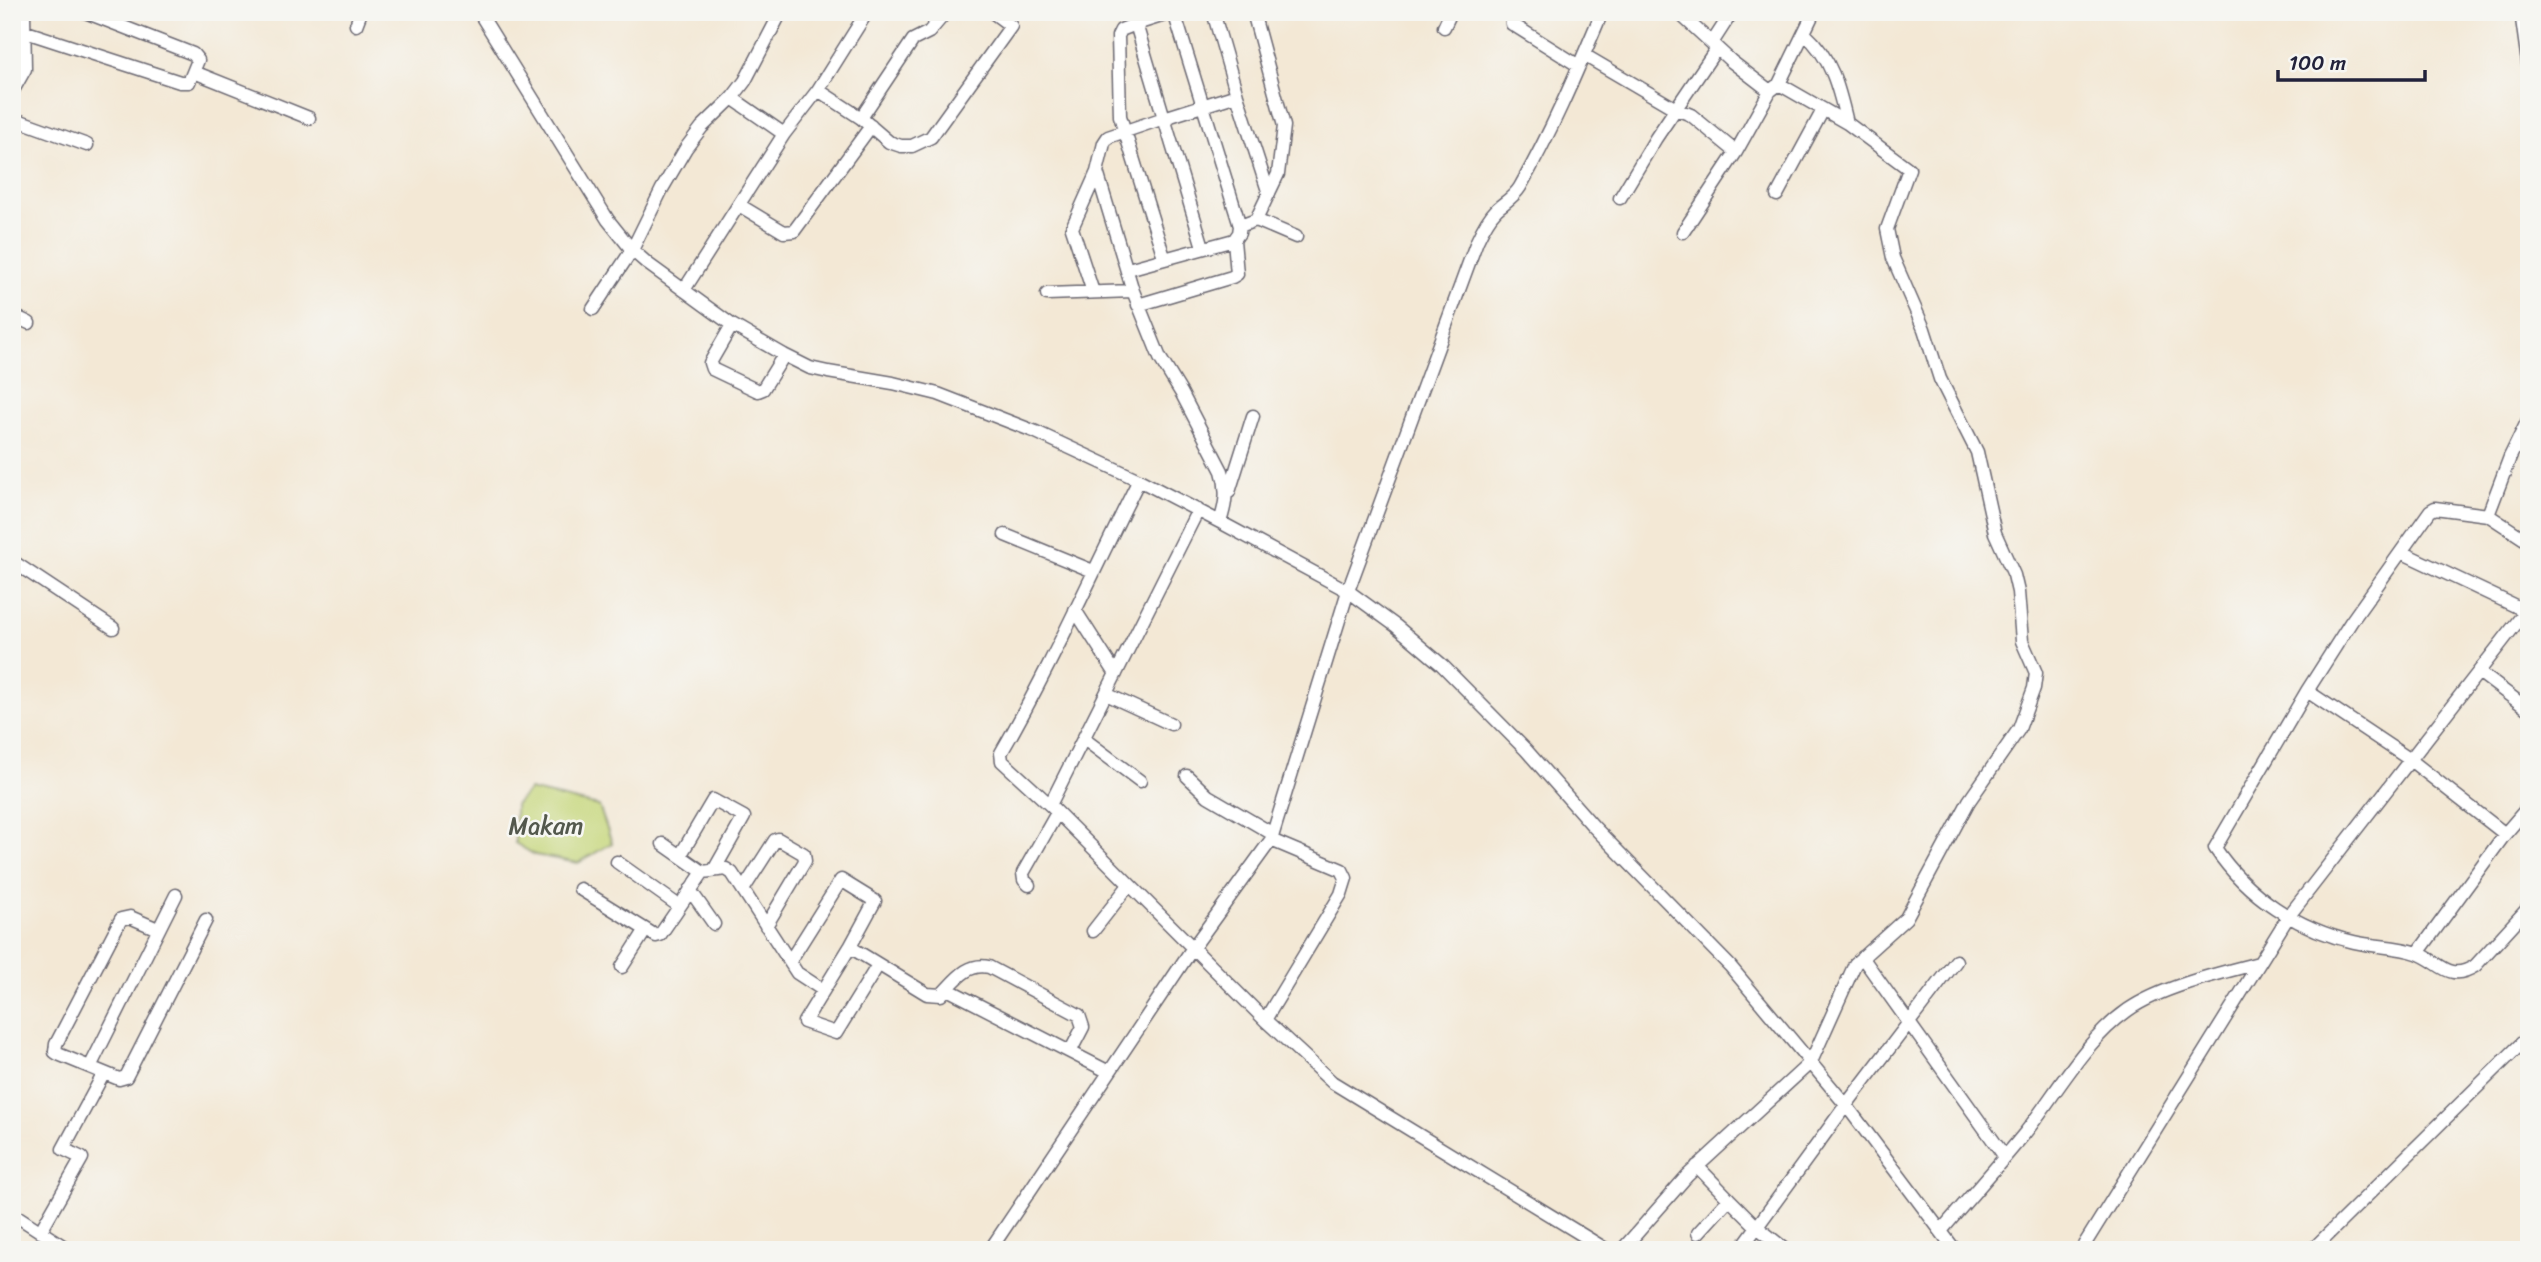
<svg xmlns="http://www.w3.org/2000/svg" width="2541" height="1262" viewBox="0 0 2541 1262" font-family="Sriracha,sans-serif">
<rect width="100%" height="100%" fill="#f6f6f2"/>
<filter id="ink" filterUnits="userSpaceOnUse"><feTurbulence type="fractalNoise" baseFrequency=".0143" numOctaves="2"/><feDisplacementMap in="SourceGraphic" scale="14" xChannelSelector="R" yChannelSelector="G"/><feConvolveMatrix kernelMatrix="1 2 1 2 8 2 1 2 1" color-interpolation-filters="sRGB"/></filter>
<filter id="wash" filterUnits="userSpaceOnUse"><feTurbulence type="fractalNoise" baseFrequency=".00686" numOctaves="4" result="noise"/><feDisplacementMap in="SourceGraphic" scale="28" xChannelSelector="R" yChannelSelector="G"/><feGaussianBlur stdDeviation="1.57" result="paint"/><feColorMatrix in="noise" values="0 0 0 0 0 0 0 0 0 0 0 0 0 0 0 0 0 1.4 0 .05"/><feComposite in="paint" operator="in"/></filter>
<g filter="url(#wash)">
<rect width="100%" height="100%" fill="#f3e8d5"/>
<!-- green -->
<path fill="#c4d577" stroke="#737c59" stroke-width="2" d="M529,790L599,806L612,843L578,863L535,855L515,843V805Z"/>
</g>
<g filter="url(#ink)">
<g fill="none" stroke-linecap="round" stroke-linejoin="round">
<defs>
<path id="minor" d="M479,12L608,220L632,250L648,264L732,325L784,355L810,368L828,372L893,383L938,394L1036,432L1139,480L1220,522L1348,591L1396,626L1442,665L1526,750L1594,827L1730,966L1846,1105L1955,1250
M1213,12L1237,95L1269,194
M1516,12L1512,18V24L1579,66
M1678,12L1731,61L1770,91
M2521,12L2529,70
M1136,24L1121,30L1118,36L1120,116L1164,257
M356,25L361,12
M1444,27L1451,12
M26,32L180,82H189L198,60L193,54L85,12
M1805,34C1832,58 1839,89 1847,123
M1712,43L1732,12
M1584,55L1676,109L1691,115L1736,152
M194,72L309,118
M1779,84L1814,12
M818,90L861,118L889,142L901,146H912L931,137L1011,26L992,12
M12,92L25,69L24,12
M732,98L784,134
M12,118L87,145
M861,118L913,40L929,32L946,12
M1097,172L1133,291L1160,358L1182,394L1222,471C1228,490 1226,504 1220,522
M1777,195L1823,110
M1620,198L1656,138L1717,48
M739,205L784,232L794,231L871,126
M1256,220L1296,237
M1203,247L1164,118L1237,95
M1128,269L1234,240L1239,233L1240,226L1256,220L1278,174L1284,126L1253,12
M684,290L784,134L818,90L867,12
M1093,292L1072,228L1097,172L1104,143L1108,137L1164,118L1136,24L1174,12L1240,226
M1047,294L1133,291
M1138,305L1232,277L1237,274L1234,240
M593,309L632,250L662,189L686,148L702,127L732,98L745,81L781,12
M12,315L29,323
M732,325L710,363L712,369L758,391L763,389L784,355
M1139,480C1093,571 1052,665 1001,753L1002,761L1050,805L1265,1020L1332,1082L1607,1250
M1229,492L1253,416
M2488,515L2510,457L2529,418
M1005,535L1093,571
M2529,542L2488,515L2435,508L2430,511L2351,622L2307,691L2215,848C2247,896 2298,929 2354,942C2374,947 2398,946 2417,953C2440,961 2448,983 2475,966L2529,907
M2401,552L2526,611
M12,561L113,628
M1075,610L1116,674
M2479,672L2529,710
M2307,691L2409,759L2505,834
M1106,694L1171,724
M1084,739L1140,781
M1187,776L1208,796L1273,834
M1050,805L1198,510
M663,844L703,872
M680,856L713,800L744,817L714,870
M617,862L679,906
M1029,885L1024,880L1023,873L1057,813
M580,889L656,936L660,935L703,872L726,869L732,873L797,973L823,990
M690,890L714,924
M743,890L775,840L778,839L804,854L805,861L766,926
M153,927L130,917L121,919L56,1044L55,1052L58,1054L119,1079L126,1077L206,920
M1093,931L1129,885
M2418,953L2505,834L2529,806
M1862,957L2005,1157
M790,961L841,880L875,901L850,947
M878,965L836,1033L804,1022L850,947L927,994L941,995C955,981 967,962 989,967L1079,1015L1083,1027L1070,1052
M622,967L645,931
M947,989L1109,1072
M1265,1020L1341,894L1346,878L1342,870L1271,840
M90,1067L176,895
M1697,1166L1729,1199
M12,1213L69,1250
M1941,1231C1969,1198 1998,1166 2025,1133C2057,1092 2085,1040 2128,1010C2161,987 2220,973 2259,963
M40,1232L82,1158L63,1149L104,1073
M1698,1233L1729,1199L1757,1227L1786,1250
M990,1250L1192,949L1271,840L1348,591L1477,241C1482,230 1488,218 1497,209C1505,202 1514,197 1520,187C1552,131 1577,71 1602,12
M1622,1250L1687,1176L1811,1062L1855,964L1906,918L1969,801L2019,729L2034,688L2036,673L2022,641L2018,592L2014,575L1995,533L1977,452L1940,379L1924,329L1893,258L1887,229L1909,169L1847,123L1779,84L1770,91L1736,152L1683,232
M1740,1250L1846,1105L1956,961
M2081,1250L2288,917L2529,607
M2312,1250L2529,1036"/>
</defs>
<!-- minor casing -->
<use href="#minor" stroke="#6b6771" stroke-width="15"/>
<!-- minor -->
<use href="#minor" stroke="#fff" stroke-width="12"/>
</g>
</g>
<g text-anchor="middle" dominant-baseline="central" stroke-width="5" stroke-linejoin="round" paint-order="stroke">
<!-- park labels -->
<g font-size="24" fill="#53584d" stroke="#f6f6f2">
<text x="546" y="826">Makam</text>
</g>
</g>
<!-- margin -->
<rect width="2541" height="1262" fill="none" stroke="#f6f6f2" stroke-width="42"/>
<!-- scale -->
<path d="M2278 70v10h147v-10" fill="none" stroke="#22223b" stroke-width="3.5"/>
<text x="2289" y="70" font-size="21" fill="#22223b" stroke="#f6f6f2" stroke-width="5" paint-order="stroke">100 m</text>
</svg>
